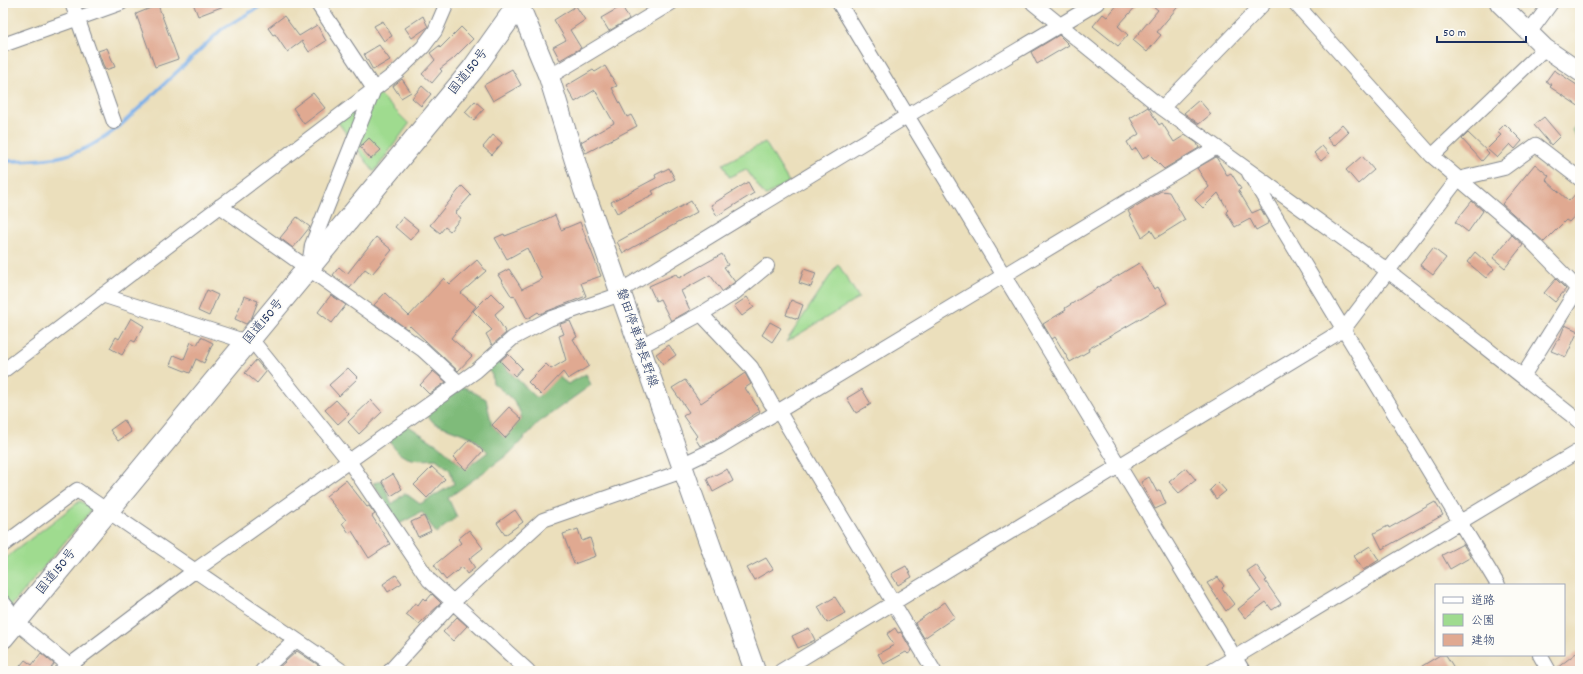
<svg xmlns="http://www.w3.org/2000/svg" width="1583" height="674" viewBox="0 0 1583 674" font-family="Dekko,'Klee One',sans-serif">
<rect width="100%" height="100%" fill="#fdfcf7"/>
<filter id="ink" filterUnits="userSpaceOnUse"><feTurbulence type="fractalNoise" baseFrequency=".025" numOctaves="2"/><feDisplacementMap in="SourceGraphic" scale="8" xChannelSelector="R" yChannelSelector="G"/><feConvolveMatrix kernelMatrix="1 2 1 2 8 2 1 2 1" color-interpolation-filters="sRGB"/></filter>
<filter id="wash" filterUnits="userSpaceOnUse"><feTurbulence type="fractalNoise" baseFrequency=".012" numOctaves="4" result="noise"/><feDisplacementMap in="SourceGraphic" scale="16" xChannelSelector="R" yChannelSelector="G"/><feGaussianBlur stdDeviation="0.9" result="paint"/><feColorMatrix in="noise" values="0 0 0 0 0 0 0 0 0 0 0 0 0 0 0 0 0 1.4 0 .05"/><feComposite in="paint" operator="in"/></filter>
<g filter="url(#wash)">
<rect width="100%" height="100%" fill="#ebdfbc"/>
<!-- green -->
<path fill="#9fdb8f" stroke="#5d8576" d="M374,89L409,124L374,172L335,118Z
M1580,121V144L1572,130Z
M765,142L789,182L765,196L746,169L729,177L723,164Z
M838,264L859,298L786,342Z
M80,501L93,508L3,616V560Z"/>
<!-- forest -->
<path fill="#7fbb7a" stroke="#4d756c" d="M493,356L537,398L558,376L568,384L586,374L591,385L538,423L510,453L448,498L457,517L436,533L422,512L399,524L373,483L382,481L392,504L405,493L420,504L454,484L450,470L436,459C414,461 398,461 389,438L404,423L442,448L465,469L488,452L474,438L434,423L428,416L434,406L464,387L486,399L492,425L504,438L522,419C519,402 506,394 493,383L492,375L487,368Z"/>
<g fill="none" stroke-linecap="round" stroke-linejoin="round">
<!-- stream -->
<path stroke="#7aafe8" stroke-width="3.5" d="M3,161C53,161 80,158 120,126L222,29L266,3"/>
</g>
<g id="blocks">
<!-- building -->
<path fill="#e0a991" d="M193,3H229V4L198,16Z
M1119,3H1139L1118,26L1128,35L1118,46L1093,26L1103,14L1107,17Z
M1149,3H1181L1157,32L1161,35L1147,52L1133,40L1158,10Z
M158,5L178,59L155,67L136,14Z
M576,6L585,20L570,30L581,48L560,60L553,47L566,40L554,20Z
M622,6L629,19L609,31L601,18Z
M284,16L299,36L317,25L326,41L309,52L302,41L287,52L275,34L273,35L268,28Z
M423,16L428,27L412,38L405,28Z
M383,21L392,36L384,41L374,26Z
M461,27L473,39L453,59L440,69L442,71L432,83L422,74L435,60L430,53L439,46L440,48Z
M1059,35L1069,45L1037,64L1031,52Z
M379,45L390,60L373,70L364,54Z
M107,48L115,67L105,70L98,51Z
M605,66L617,86L612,88L627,117L631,115L637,126L586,153L581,142L614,123L595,90L575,102L566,86L593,70L595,72Z
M512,69L521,85L493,101L484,85Z
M1554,70L1580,87V107L1550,87L1552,85L1546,81Z
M402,79L411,92L401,98L393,86Z
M422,86L431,94L421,106L412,98Z
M313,93L325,108L304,124L293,108Z
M1199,100L1211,114L1199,124L1184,113Z
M475,101L484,109L474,120L465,112Z
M1148,107L1159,125L1162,123L1174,142L1185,135L1197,143L1199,148L1164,169L1149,154L1143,159L1136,148L1132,151L1127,142L1139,134L1130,118Z
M1544,117L1560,136L1551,145L1534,125Z
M1342,124L1349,132L1334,146L1327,138Z
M1505,124L1522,141L1515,149L1510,144L1497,158L1487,149L1501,135L1497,132Z
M1468,133L1489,153L1482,161L1462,139Z
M493,135L502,143L492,155L483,147Z
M369,138L381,150L371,159L360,147Z
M1322,146L1329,154L1321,161L1314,153Z
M1362,156L1374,170L1358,184L1346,170Z
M1216,157L1227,175L1231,173L1241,189L1238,190L1252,213L1261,209L1269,223L1256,230L1250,219L1235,227L1226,212L1228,210L1218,193L1203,208L1195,200L1209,187L1197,168Z
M1535,164L1549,176L1546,180L1569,201L1580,189V210L1569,222L1566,220L1544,242L1502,204Z
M669,168L675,179L652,191L654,194L617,213L611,202L656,178L655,175Z
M748,182L754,193L717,216L711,205Z
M462,186L471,195L455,213L461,218L450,231L445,227L440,233L430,225Z
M1161,191L1169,192L1185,220L1156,238L1151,230L1142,237L1128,211Z
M691,201L697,212L623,253L617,242Z
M1472,201L1483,211L1468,232L1455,222Z
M555,215L561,230L580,222L601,276L581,283L586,296L540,314L538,312L527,319L514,295L512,297L498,275L509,269L522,289L542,279L527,248L507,259L495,238L504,234L505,236L534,225Z
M297,217L310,227L293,248L280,238Z
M403,217L419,230L410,240L395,227Z
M1512,235L1523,245L1505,268L1493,258Z
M376,237L392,250L372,274L365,269L350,288L333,275L339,267L347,274Z
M1433,248L1446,258L1433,275L1420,265Z
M1475,252L1494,269L1486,278L1467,262Z
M722,254L728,265L724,267L735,282L722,291L710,275L681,291L690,310L671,321L660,299L656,301L649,286L676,274L679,278Z
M477,260L486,271L461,293L476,306L451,338L472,356L458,371L410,326L407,329L374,305L385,293L409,316L444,278L450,284Z
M1139,263L1154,289L1158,287L1167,303L1088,349L1089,351L1070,362L1055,337L1052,339L1043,324L1066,310L1065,308L1094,290Z
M804,269L816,273L811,287L799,283Z
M1556,279L1566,289L1555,302L1544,293Z
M207,290L218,295L209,316L198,311Z
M491,293L504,306L495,314L506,333L492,345L486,334L492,330L473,311Z
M331,295L346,305L332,323L318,312Z
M244,296L258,301L252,317L246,324L235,319Z
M747,297L754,307L742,316L734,306Z
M791,300L803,305L798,319L786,315Z
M131,318L144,326L135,342L131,340L122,355L110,348L116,337L119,339Z
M570,321L577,337L573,339L589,366L568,379L563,372L541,395L528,382L546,364L551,369L566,360L559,336L564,334L560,324Z
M770,322L781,328L772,342L762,335Z
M1565,325L1578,331L1566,357L1551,351L1557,340H1559Z
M201,337L213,343L204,363L196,359L190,373L170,365L174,355L184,359L191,342L197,345Z
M669,345L676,355L663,364L656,354Z
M508,354L522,368L515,376L500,361Z
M256,360L266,372L257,383L245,373Z
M348,368L358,378L339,396L329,385Z
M433,371L446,382L429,394L420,385Z
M745,373L751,384L745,388L760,411L714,440L700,446L695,438L697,436L683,416L689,412L672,388L685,380L701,403Z
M862,389L871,404L856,413L847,398Z
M336,400L349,414L338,424L325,410Z
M371,400L382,412L359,434L348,422Z
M509,407L522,419L505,438L492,425Z
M124,420L131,432L118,441L110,430Z
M470,439L483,451L466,470L453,457Z
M432,467L445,479L427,498L414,485Z
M1186,468L1196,480L1179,493L1169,482Z
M727,469L733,481L713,492L707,479Z
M393,474L402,489L391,496L382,481Z
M1149,477L1157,492L1160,490L1166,504L1155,509L1141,482Z
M346,480L367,507L369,506L375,514L372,516L390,544L369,558L352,531L349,533L342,523L346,520L326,496Z
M1218,482L1226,491L1216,499L1210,490Z
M1435,502L1443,515L1382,549L1374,533L1388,526L1389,528Z
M515,510L523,522L505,535L497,523Z
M424,516L431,531L418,537L411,522Z
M578,529L582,541L590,538L596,556L574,564L563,534Z
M469,530L483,548L469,559L475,568L467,574L462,567L446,580L434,565L461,543L458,539Z
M1463,544L1471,557L1450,569L1442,555Z
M1370,546L1379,560L1363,570L1354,556Z
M766,558L773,569L754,580L747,568Z
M1256,565L1267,580L1265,581L1281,604L1272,610L1266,602L1245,618L1238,609L1261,591L1247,571Z
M906,566L912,577L898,585L891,574Z
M396,575L402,583L388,592L383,584Z
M1218,577L1224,586L1222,588L1234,604L1226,611L1207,583Z
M432,594L441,603L419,624L406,614L415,603L418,605L423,598L426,601Z
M835,597L845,613L827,623L818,607Z
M945,602L955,617L924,638L915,623Z
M457,617L467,626L453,641L443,632Z
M809,628L815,640L798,648L792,636Z
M895,628L898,633L901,632L912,651L908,654L906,652L884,664L878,654L894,645L887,634Z
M1580,650V667L1575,671H1557V668Z
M297,651L320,666L316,671H275Z
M41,653L54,664L49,671H16L25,660L32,665Z
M1440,655H1446L1456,671H1414Z"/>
</g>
</g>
<g filter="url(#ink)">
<use href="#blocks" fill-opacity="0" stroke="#83878d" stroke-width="1"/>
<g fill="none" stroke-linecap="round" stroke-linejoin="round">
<defs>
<path id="minor" d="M72,3L114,122
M839,3L1243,671
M1033,3L1162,108L1388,271L1580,422
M1295,3L1432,156L1526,236L1577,288
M1529,33L1551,3
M3,45L121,3
M549,77L671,3
M1162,108L1264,3
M1432,156L1545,48
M1249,173L1498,585
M220,206L423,350L459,383
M309,266L312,245L374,89L317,3
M620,291L907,116L1097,3
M102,295L247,342
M701,314L751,367L771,403L782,417L934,671
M250,338L349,461L429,580L528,671
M639,347L701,314L733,294L767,266
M3,371L397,72L423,47L435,31L447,3
M1523,376L1580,285
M681,465L719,447L1215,148
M3,545L77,490L342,671
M3,602L17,620
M16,622L76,671
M1540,655L1549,671
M62,671L197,569L476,371L513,338L549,319L621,294
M262,671L296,640
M390,671L453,602L543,520L683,471
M781,671L1343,330L1458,179L1504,168L1536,145L1580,179
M1212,671L1580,450"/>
<path id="tertiary" d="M1499,3L1545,48L1580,72"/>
<path id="secondary" d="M519,5L549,77L584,190L755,671"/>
<path id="trunk" d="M3,637L473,69L520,3"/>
</defs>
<!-- minor casing -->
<use href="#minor" stroke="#83878d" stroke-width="16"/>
<!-- tertiary casing -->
<use href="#tertiary" stroke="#83878d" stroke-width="20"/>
<!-- secondary casing -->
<use href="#secondary" stroke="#83878d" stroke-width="22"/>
<!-- trunk casing -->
<use href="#trunk" stroke="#83878d" stroke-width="24"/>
<!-- minor -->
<use href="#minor" stroke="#fff" stroke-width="14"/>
<!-- tertiary -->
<use href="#tertiary" stroke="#fff" stroke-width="18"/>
<!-- secondary -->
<use href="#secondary" stroke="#fff" stroke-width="20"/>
<!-- trunk -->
<use href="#trunk" stroke="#fff" stroke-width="22"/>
</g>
</g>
<g text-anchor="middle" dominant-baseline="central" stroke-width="3.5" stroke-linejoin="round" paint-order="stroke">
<!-- street labels -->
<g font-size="13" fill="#1b2f5e" stroke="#fdfcf7">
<text transform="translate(469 72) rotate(-52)">国道150号</text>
<text transform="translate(264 322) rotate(-50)">国道150号</text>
<text transform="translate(636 338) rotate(71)">磐田停車場長野線</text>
<text transform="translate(57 572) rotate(-51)">国道150号</text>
</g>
</g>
<!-- margin -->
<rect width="1583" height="674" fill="none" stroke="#fdfcf7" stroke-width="16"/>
<!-- legend -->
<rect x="1435" y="584" width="130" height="72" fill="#fdfcf7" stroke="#a3aaba"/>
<rect x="1443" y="597" width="20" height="6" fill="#ffffff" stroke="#a3aaba"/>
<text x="1471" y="604" font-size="12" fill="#1b2f5e">道路</text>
<rect x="1443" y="614" width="20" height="12" fill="#9fdb8f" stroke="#a3aaba"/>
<text x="1471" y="624" font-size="12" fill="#1b2f5e">公園</text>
<rect x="1443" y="634" width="20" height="12" fill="#e0a991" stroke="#a3aaba"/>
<text x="1471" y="644" font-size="12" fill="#1b2f5e">建物</text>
<!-- scale -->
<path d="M1437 36v6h89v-6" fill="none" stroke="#1b2f5e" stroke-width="2"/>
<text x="1443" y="36" font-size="12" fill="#1b2f5e" stroke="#fdfcf7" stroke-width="3" paint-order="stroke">50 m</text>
</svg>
